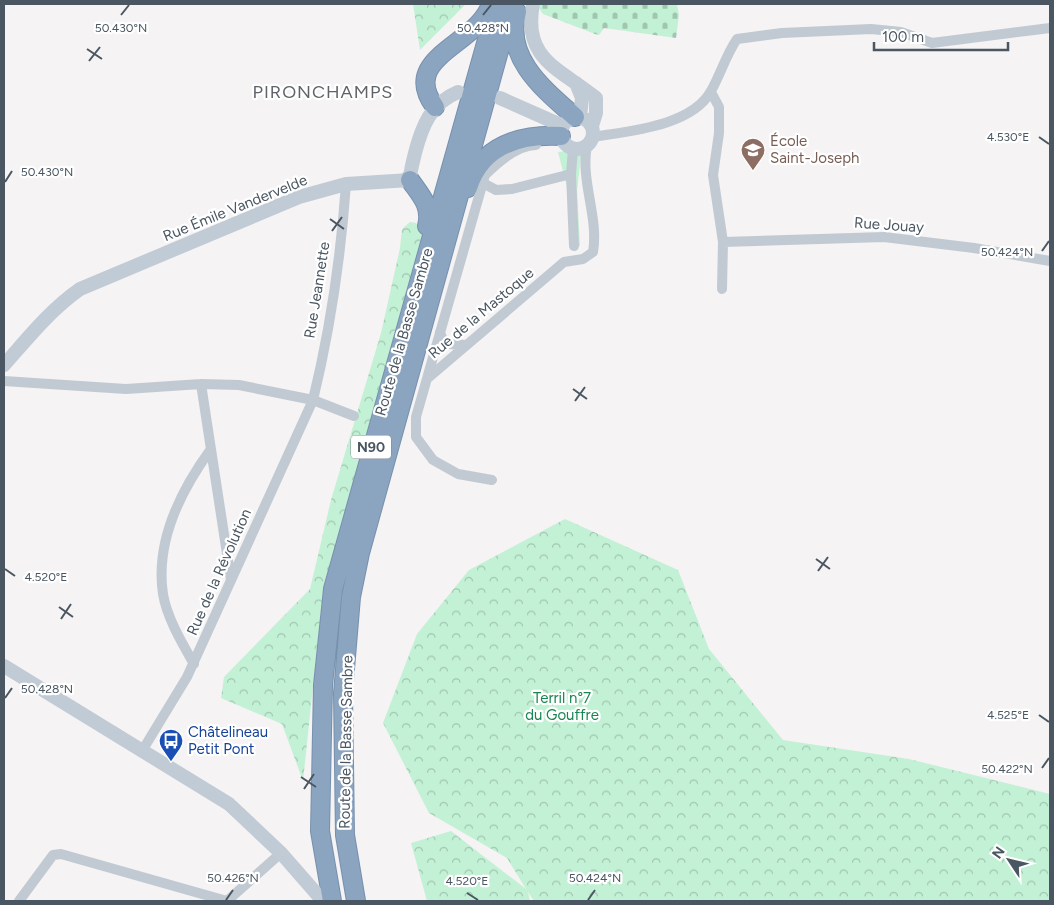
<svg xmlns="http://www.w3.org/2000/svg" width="1054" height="905" viewBox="0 0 1054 905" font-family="Figtree,sans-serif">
<defs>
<pattern id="forest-crowns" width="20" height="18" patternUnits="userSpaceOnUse" patternTransform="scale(1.25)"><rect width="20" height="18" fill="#c3f1d5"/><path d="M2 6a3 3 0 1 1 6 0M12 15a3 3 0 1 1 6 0" fill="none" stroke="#a0c6b0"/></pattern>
<pattern id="cemetery-stones" width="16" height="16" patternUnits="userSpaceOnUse" patternTransform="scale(1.25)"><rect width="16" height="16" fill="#c3f1d5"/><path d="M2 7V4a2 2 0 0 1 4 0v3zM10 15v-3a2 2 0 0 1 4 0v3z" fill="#a0c6b0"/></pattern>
</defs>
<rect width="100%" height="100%" fill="#f5f3f3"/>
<!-- forest -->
<path fill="url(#forest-crowns)" d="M413,4H466L420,50Z
M410,222L416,223L422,234L323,592L303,781L282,724L221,698L224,677L310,589L331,500L381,333L400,248L402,229Z
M565,519L678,570L709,649L783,740L909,759L1050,794V901H534L528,892L530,901H427L411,843L451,831L526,889L507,858L429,813L383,723L417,634L469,570Z"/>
<!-- cemetery -->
<path fill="url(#cemetery-stones)" d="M541,4H677L679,15L676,38L604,28L599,35L595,34L543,14L539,8Z"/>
<!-- pitch -->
<path fill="#c3f1d5" d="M582,149L577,190L580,246H571L568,191L558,152Z"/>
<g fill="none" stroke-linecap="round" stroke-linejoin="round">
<defs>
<path id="highway" d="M517,12C503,58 546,91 575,117
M435,107C398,57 478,45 491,4
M410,180C421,196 432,206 427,226
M468,188C481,145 521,134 561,136
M332,901L320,831L323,685L333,589L497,4
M356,901L345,835L343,693L351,597L360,553L512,4"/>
</defs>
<!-- highway casing -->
<use href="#highway" stroke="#7690ad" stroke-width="20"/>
<!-- street -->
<path stroke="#c1cad2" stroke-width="10" d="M711,92L719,107V133L713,175L723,242L722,289
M593,137C629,131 692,126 711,91C721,73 726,55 737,39L782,33L871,29L901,32L932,43L1050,28
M573,149L571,174L574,246
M483,183L496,190L512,189L571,174
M723,242L884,237L974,248L1050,261
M440,332L442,338L448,344L466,345
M428,378L564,262L583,259L593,252C599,217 580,181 587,145
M4,381L126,389L201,384L239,385L313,400L354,416
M201,384L231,580
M492,480L458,474L433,460L416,437V417L485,175C498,162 517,145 536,145
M194,664C182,643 167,618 163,594C155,541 181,490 211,449
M142,751L187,677L313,400C330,330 341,255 346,184
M19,901L53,855L61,854L227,901L281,853"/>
<!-- secondary -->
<path stroke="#c1cbd6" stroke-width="14" d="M533,4C522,60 561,69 596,98V113L592,126
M576,83L582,98L580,117
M500,98L563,126
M561 133a16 16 0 1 1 32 0a16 16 0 1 1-32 0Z
M4,365C28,338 50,310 80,289L299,197L346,184L410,180C410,171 413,162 415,153C422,126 431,103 458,92
M4,666L229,804L281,853L323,901"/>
<!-- highway -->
<use href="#highway" stroke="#8ba5c1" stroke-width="18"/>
</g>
<!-- ticks -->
<path fill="none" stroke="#4a5661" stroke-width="2" d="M121,15L129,5M483,15L491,5M87,49L102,59M89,61L100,47M1039,137L1049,144M5,182L12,171M330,219L344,229M332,231L342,217M1042,251L1049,241M573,389L587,399M575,401L585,387M816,559L830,569M5,569L15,576M818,571L828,557M59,607L73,617M61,619L71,604M5,698L12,688M1039,715L1049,722M1042,768L1049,758M301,777L316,787M304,789L314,774M467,893L478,900M226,900L233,890M588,900L595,890"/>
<!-- icons -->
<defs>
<symbol id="school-pin" viewBox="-11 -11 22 30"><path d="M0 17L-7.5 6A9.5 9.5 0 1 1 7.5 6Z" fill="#8d6e63" stroke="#fff"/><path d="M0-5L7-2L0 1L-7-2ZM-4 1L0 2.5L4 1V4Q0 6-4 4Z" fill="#fff"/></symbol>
<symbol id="bus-pin" viewBox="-11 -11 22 30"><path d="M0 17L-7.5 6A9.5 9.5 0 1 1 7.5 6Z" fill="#1a4fb4" stroke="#fff"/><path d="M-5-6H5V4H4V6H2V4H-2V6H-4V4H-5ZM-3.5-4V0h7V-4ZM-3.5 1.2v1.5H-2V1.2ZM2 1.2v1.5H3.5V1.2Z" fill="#fff"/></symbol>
</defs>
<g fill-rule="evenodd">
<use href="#school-pin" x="739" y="136" width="28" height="38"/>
<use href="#bus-pin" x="157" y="727" width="28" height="38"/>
</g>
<g text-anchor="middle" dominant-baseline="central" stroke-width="4.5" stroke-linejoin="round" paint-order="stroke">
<!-- shield labels -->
<rect fill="#fff" stroke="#808990" stroke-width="1" x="351" y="435.5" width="40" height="23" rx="4"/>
<g font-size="14" font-weight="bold" fill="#4a5661">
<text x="371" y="447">N90</text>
</g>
<!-- education labels -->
<g font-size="15" fill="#785e54" stroke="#fff" text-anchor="start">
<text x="770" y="141">École<tspan x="770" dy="17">Saint-Joseph</tspan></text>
</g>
<!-- street labels -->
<g font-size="15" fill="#4a5661" stroke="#fff">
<text transform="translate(235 208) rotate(-22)">Rue Émile Vandervelde</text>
<text transform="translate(889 225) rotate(4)">Rue Jouay</text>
<text transform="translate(317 290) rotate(-81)">Rue Jeannette</text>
<text transform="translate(481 313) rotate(-40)">Rue de la Mastoque</text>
<text transform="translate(404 332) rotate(-74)">Route de la Basse Sambre</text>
<text transform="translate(219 572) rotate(-66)">Rue de la Révolution</text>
<text transform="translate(346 742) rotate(-89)">Route de la Basse Sambre</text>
</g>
<!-- park labels -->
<g font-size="15" fill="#17864f" stroke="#fff">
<text x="562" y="698">Terril n°7<tspan x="562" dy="17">du Gouffre</tspan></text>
</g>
<!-- transit labels -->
<g font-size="15" fill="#164399" stroke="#fff" text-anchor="start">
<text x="188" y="732">Châtelineau<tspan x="188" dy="17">Petit Pont</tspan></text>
</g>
<!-- quarter labels -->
<g font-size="18" letter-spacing="1" fill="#5f6368" stroke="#fff">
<text x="323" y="92">PIRONCHAMPS</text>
</g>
</g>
<g font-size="12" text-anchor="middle" fill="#4a5661" stroke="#fff" stroke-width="4.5" stroke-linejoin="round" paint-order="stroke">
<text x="121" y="32">50.430°N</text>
<text x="483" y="32">50.428°N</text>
<text x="1008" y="141">4.530°E</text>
<text x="47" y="176">50.430°N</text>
<text x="1007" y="256">50.424°N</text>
<text x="46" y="581">4.520°E</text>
<text x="47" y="693">50.428°N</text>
<text x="1008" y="719">4.525°E</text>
<text x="1007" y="773">50.422°N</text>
<text x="233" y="882">50.426°N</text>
<text x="595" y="882">50.424°N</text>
<text x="467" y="885">4.520°E</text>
</g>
<!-- border -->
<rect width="1054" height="905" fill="none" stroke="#4a5661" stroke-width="10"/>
<!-- north arrow -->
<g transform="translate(1009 860) rotate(305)" stroke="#ffffff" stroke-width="4" paint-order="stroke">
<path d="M0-4L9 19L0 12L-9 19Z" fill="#4a5661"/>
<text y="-8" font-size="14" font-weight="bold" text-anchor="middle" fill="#4a5661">N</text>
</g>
<!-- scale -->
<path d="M874 42v8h134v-8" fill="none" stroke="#4a5661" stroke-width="2.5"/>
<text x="882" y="42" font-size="15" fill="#4a5661" stroke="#ffffff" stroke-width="4" paint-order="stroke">100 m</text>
</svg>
